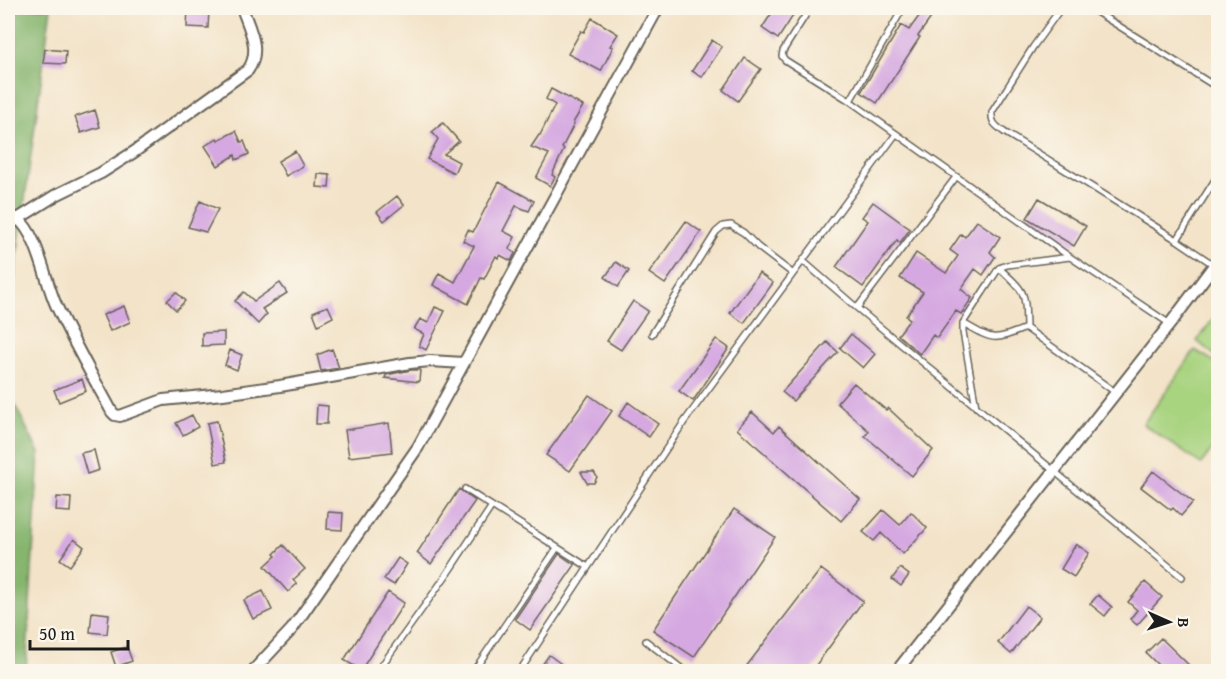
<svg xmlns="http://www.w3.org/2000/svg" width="1226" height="679" viewBox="0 0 1226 679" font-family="'Gentium Book Plus',serif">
<rect width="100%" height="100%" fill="#fbf7ec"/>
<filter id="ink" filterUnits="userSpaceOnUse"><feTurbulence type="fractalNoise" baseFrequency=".0167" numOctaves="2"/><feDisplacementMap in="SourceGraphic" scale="12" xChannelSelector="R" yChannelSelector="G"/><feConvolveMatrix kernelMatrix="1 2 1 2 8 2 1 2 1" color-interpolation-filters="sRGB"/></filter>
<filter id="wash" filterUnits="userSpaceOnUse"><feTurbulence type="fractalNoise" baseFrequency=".008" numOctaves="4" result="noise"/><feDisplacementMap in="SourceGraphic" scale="24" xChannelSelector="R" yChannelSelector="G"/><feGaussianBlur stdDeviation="1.35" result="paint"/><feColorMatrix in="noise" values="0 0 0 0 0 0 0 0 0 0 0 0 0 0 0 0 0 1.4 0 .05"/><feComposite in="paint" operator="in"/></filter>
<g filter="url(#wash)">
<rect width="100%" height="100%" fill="#f3e3c8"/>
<!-- green -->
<path fill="#a8d37f" stroke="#62784e" stroke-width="1.5" d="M1218,312V358L1197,341Z
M1195,350L1218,364V441L1201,464L1143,424Z"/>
<!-- forest -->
<path fill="#86b56e" stroke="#516845" stroke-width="1.5" d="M8,8H51L8,324Z
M8,391L39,453L26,671H8Z"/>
<g id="blocks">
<!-- building -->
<path fill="#d5a8e1" d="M775,8H798L778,39L762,28Z
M925,8H938L918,36L920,37L877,103L861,92L901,25L909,30Z
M188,9L209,10L208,28L187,27Z
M592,18L618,34L610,46L613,47L601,71L568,54L581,31L584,32Z
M712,40L722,47L702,77L692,71Z
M45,49L66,51L65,64L43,63Z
M745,58L761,69L738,101L723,90Z
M551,89L583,106L573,123L574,124L562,148L564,149L552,175L555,177L550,186L536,178L549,154L531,147L539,135H540L555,105L546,99Z
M95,110L100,127L81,133L75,117Z
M443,123L459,141L444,154L459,162L454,173L427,159L438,139L432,132Z
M236,131L241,142L244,141L249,154L236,160L235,155L218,166L205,146L217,138L218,140Z
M295,151L303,166L286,176L278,161Z
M318,174L330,175L329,188L317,187Z
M499,182L534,201L529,211L516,206L503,231L515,237L509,249L515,253L511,261L500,255L498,258L496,256L484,279L481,278L468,304L433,285L439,273L455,282L474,246L463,241L468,230L473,232Z
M397,196L404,205L384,221L377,212Z
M1039,198L1086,226L1074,246L1027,218Z
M200,201L218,209L206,232L188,227Z
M873,202L910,229L900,243L897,240L863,287L836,267L868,221L862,217Z
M686,221L701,232L665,284L649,273Z
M977,221L1000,237L990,252L995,257L983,275L975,269L961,289L972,298L961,314L956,311L937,338L933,335L920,354L898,335L910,319L906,316L923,292L900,278L916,253L946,273L958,256L950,250L961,234L965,237Z
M616,262L629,271L618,287L605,277Z
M759,273L773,283L744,323L730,313Z
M280,283L287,293L262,309L267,314L258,324L235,301L244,292L254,301Z
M176,292L185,301L176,310L167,301Z
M633,301L648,311L621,350L607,341Z
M124,306L130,322L110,331L103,315Z
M328,306L333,317L318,325L313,312Z
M435,307L445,311L426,350L419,346L424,334L414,329L420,319L428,323Z
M224,332V345L202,346V333Z
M851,334L875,354L863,368L840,348Z
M716,339L729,348L693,401L679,391Z
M827,342L838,352L793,401L782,392Z
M332,349L339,368L321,371L317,355Z
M230,350L242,355L237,370L225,365Z
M411,370H420L419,382L385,378L386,375Z
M82,379L86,391L59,402L54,390Z
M854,383L886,410L888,408L933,450L912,476L865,436L869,431L837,403Z
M589,395L612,411L570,471L546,455Z
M628,402L658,424L649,437L619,416Z
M317,405L328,406L327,424H316Z
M752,412L774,432L779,426L860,499L841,521L737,429Z
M192,415L198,427L183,435L176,423Z
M217,421L226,462L215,464L207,423Z
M389,423L392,452L349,457L345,430Z
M94,450L99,470L87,474L81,453Z
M1153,471L1193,502L1181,516L1173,508L1171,510L1141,487Z
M581,472H594L597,477L594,483H587Z
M459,489L475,501L431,564L417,553Z
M57,497L71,498L70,512L56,511Z
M734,509L775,537L694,657L653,630Z
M883,510L900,525L911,512L927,528L903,554L881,533L874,541L863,532Z
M328,512L343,513L342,530L327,529Z
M74,539L84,547L70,566L60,559Z
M1076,544L1089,553L1074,577L1061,569Z
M283,545L305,569L293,580L297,584L288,592L265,566L276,556L274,554Z
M559,554L575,565L530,630L515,619Z
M398,558L407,564L394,585L384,579Z
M900,568L909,575L901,586L892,579Z
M821,569L863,601L811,672H742Z
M1145,582L1162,597L1137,625L1130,619L1137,610L1128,602Z
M263,591L272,610L253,619L244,600Z
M388,592L404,603L361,670L344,660Z
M1098,595L1112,607L1105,616L1090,604Z
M1026,606L1040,617L1011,654L998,643Z
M92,612L109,614L107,634L90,632Z
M1161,638L1196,672H1165L1146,653Z
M127,647L132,661L116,667L111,652Z
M549,655L572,672H537Z"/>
</g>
</g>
<g filter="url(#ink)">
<use href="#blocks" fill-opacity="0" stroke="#676258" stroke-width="1.5"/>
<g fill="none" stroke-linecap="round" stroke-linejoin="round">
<defs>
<path id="service" d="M810,8L783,51L782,56L785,60L850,101L1070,257L1170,324
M1061,8L1033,47L992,112C991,123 996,126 1004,132L1177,240L1214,265
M1090,8L1218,88
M850,101L903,8
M1177,240L1218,175
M803,261L857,308L1182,577
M999,268C1027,293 1025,292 1026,328
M857,308L956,177
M963,323C994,341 993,341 1026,328
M1026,328L1115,392
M652,334L716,232L723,226L731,225L744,233L758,247L792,273
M976,407L963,332V323L983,292L999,268L1007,265L1070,257
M465,489L588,567
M646,641L686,672
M377,672L445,577L492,506
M473,672L557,548
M519,672L684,422L896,134"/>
<path id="minor" d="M17,218C38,234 45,281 56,305C73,342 93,377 112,412L115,415L120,416L163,400L223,394L280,386L410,363L430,361L464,363
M8,225L56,195L101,173L134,152L248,70C262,50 249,28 242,8
M252,672L292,629L418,447L658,8
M896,672L1170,324L1218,260"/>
</defs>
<!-- service casing -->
<use href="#service" stroke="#676258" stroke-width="8"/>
<!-- minor casing -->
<use href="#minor" stroke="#676258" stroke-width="14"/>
<!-- service -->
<use href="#service" stroke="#fff" stroke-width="5"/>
<!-- minor -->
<use href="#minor" stroke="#fff" stroke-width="10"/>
</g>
</g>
<!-- margin -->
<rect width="1226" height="679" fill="none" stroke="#fbf7ec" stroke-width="30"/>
<!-- north arrow -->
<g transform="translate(1169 622) rotate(93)" stroke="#fbf7ec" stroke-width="4.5" paint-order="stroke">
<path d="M0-4.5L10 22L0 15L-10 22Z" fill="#1c1c1c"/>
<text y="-9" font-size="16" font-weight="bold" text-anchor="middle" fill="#1c1c1c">B</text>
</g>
<!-- scale -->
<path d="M30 640v9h98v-9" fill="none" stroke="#1c1c1c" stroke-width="3"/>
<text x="39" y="640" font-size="18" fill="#1c1c1c" stroke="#fbf7ec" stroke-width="4.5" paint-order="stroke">50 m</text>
</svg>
